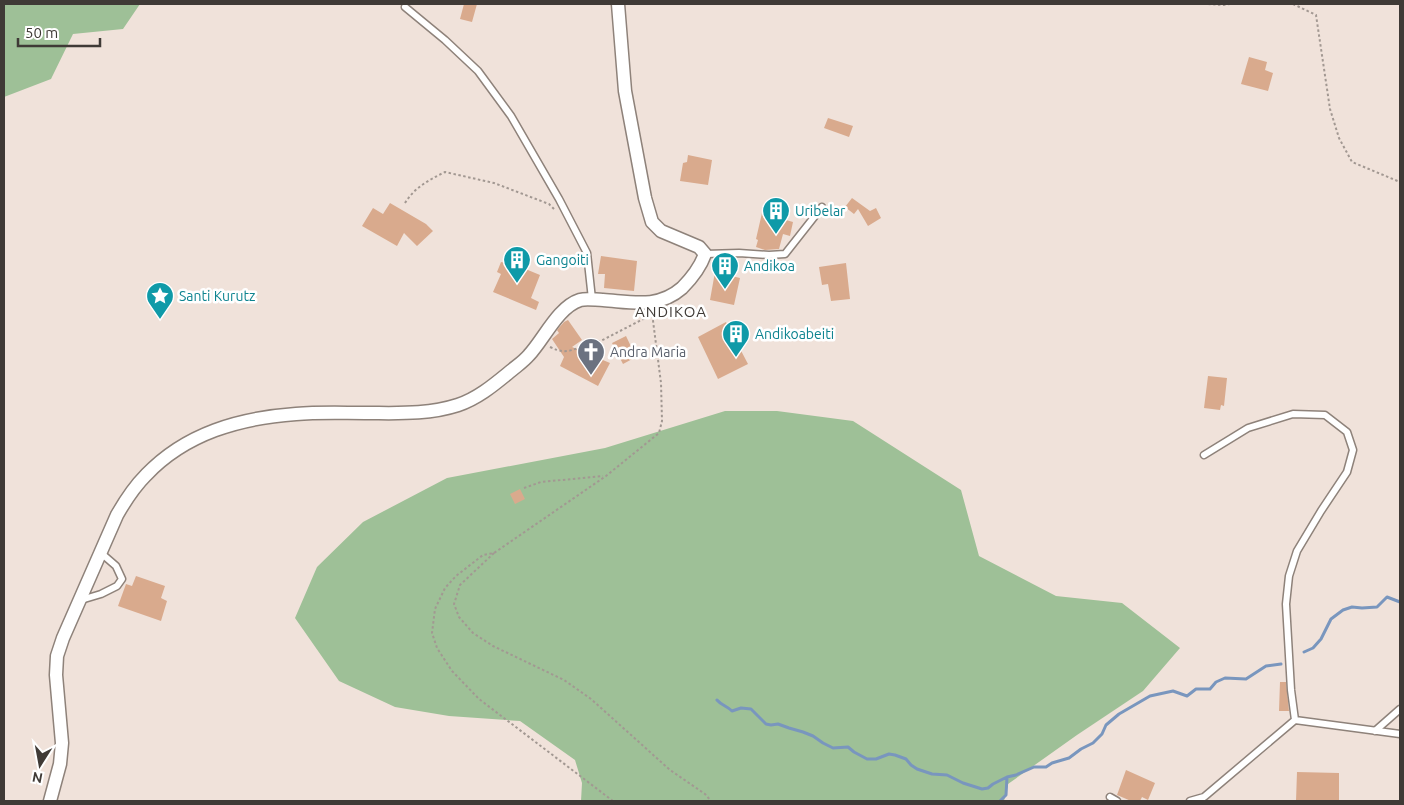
<svg xmlns="http://www.w3.org/2000/svg" width="1404" height="805" viewBox="0 0 1404 805" font-family="Ubuntu,sans-serif">
<rect width="100%" height="100%" fill="#f0e2da"/>
<!-- forest -->
<path fill="#9ec097" d="M4,4H140L123,29L73,34L51,79L4,97Z
M725,411H777L853,421L961,490L979,556L1056,596L1122,603L1180,648L1143,691L1077,735L1008,784L1004,801H581L582,783L575,760L520,721L449,716L395,707L339,681L295,618L317,567L363,522L447,478L605,448Z"/>
<g fill="none" stroke-linecap="round" stroke-linejoin="round">
<!-- stream -->
<path stroke="#7996be" stroke-width="3" d="M1304,652L1313,648L1321,639L1331,619L1343,610L1352,607L1362,608L1377,607L1387,597L1400,602
M717,700C721,705 727,706 732,711L741,708L751,709L766,724L771,725L778,724L789,728L803,732L813,736L823,743L833,748L848,747L854,752L867,759H876L889,754L895,755L906,759L911,765L917,769L932,774L947,775L963,783L982,789L988,788L993,784L1007,777
M1000,801L1006,795L1007,777L1016,775L1034,767H1046L1052,763L1069,758L1081,749L1093,743L1102,734L1106,725L1119,714L1150,696L1173,691L1187,696L1196,689H1210L1216,682L1225,678L1246,679L1266,666L1281,664"/>
</g>
<!-- building -->
<path fill="#d9aa8d" d="M464,4H477L472,22L460,19Z
M1249,57L1267,62L1265,70L1273,73L1268,91L1241,84Z
M828,118L853,126L849,137L824,128Z
M688,155L712,160L708,185L680,181L683,163L687,162Z
M852,198L870,211L876,208L881,218L868,226L858,209L854,214L845,207Z
M390,203L426,224L433,231L417,246L404,233L397,246L362,226L373,208L383,214Z
M762,213L787,219L786,220L793,222L790,236L783,234L779,249L765,250L756,247L758,240L756,239Z
M601,256L637,261L634,291L604,288L605,274H598Z
M506,261L540,275L531,298L539,302L536,310L493,292L501,274L497,272L501,262L505,263Z
M846,263L850,299L831,301L828,284L822,285L819,267Z
M715,272L740,278L734,305L710,300Z
M568,320L582,340L572,347L610,363L598,386L560,366L564,357L552,339L559,333L557,330L564,322Z
M726,322L748,364L718,379L698,337Z
M626,336L636,357L623,364L612,343Z
M1208,376L1227,378L1224,406L1221,405L1220,410L1204,408Z
M520,489L525,499L515,504L510,494Z
M136,576L165,586L161,598L167,601L161,621L118,606L126,584L132,586Z
M1280,682H1286L1289,711H1279Z
M1126,770L1155,783L1148,800L1142,797L1140,801H1131L1117,795Z
M1297,772L1339,773V801H1296Z"/>
<g fill="none" stroke-linecap="round" stroke-linejoin="round">
<defs>
<path id="lane" d="M405,7L445,40L478,71L511,116L559,199L587,253L592,299
M705,254L739,253L769,255L785,254L822,207
M1204,455L1248,428L1293,414L1325,415L1347,432L1353,450L1347,472L1321,511L1297,551L1289,576L1286,604L1291,690L1295,720L1400,734
M81,600L101,594L117,586L122,579L116,566L101,553
M1375,731L1400,709
M1110,797L1117,801
M1190,801L1204,797L1295,720"/>
<path id="street" d="M50,801L60,764L62,743L56,675L57,656L63,638L117,515C125,501 134,487 146,475C186,433 240,418 296,414C319,412 342,413 365,413C397,413 427,415 458,405C479,398 496,383 512,370C518,365 524,361 529,355C544,339 558,307 580,300C587,298 596,300 603,300C632,302 658,309 682,288C692,278 700,268 705,254L699,247L661,231L652,222L645,198L625,91L618,4"/>
</defs>
<!-- lane casing -->
<use href="#lane" stroke="#8e827a" stroke-width="9"/>
<!-- street casing -->
<use href="#street" stroke="#8e827a" stroke-width="15"/>
<!-- path -->
<path stroke="#a29892" stroke-width="2" stroke-dasharray="2.5 2.5" stroke-linecap="butt" d="M1208,4L1223,5L1230,4
M1293,4L1316,15L1330,109L1339,138L1352,162L1400,182
M405,203C415,187 429,180 445,172L494,183L549,204L554,209
M550,347C570,357 573,346 591,346L651,315
M524,488L541,482L603,476
M494,553L460,585L454,604L459,617L473,633L493,646L564,680L591,699L670,770L705,794L711,801
M613,801L479,699L452,671L437,648L432,633L435,609L445,588L456,576L483,555L494,553L606,476L659,433L662,421L661,383L652,313"/>
<!-- lane -->
<use href="#lane" stroke="#fff" stroke-width="6"/>
<!-- street -->
<use href="#street" stroke="#fff" stroke-width="12"/>
</g>
<!-- icons -->
<defs>
<symbol id="building-pin" viewBox="-11 -11 22 30"><path d="M0 17L-7.5 6A9.5 9.5 0 1 1 7.5 6Z" fill="#0f9aa8" stroke="#fff"/><path d="M-4-6H4V6H1V3H-1V6H-4ZM-2.5-4.3h1.7v1.8h-1.7ZM.8-4.3h1.7v1.8H.8ZM-2.5-1h1.7V.8h-1.7ZM.8-1h1.7V.8H.8Z" fill="#fff"/></symbol>
<symbol id="sight-pin" viewBox="-11 -11 22 30"><path d="M0 17L-7.5 6A9.5 9.5 0 1 1 7.5 6Z" fill="#0f9aa8" stroke="#fff"/><path d="M0-6L1.8-2.2L6-1.7L2.9 1.2L3.7 5.4L0 3.3L-3.7 5.4L-2.9 1.2L-6-1.7L-1.8-2.2Z" fill="#fff"/></symbol>
<symbol id="church-pin" viewBox="-11 -11 22 30"><path d="M0 17L-7.5 6A9.5 9.5 0 1 1 7.5 6Z" fill="#6b7280" stroke="#fff"/><path d="M-1.2-6h2.4v3.5h3.3v2.4h-3.3V6h-2.4V-.1h-3.3v-2.4h3.3Z" fill="#fff"/></symbol>
</defs>
<g fill-rule="evenodd">
<use href="#building-pin" x="760" y="195" width="32" height="43"/>
<use href="#building-pin" x="501" y="244" width="32" height="43"/>
<use href="#building-pin" x="709" y="250" width="32" height="43"/>
<use href="#sight-pin" x="144" y="280" width="32" height="43"/>
<use href="#building-pin" x="720" y="318" width="32" height="43"/>
<use href="#church-pin" x="575" y="336" width="32" height="43"/>
</g>
<g text-anchor="middle" dominant-baseline="central" stroke-width="5" stroke-linejoin="round" paint-order="stroke">
<!-- culture labels -->
<g font-size="14" fill="#0d838f" stroke="#fff" text-anchor="start">
<text x="795" y="211">Uribelar</text>
<text x="536" y="260">Gangoiti</text>
<text x="744" y="266">Andikoa</text>
<text x="179" y="296">Santi Kurutz</text>
<text x="755" y="334">Andikoabeiti</text>
</g>
<!-- worship labels -->
<g font-size="14" fill="#5b616d" stroke="#fff" text-anchor="start">
<text x="610" y="352">Andra Maria</text>
</g>
<!-- neighbourhood labels -->
<g font-size="15" letter-spacing="1" fill="#3f3a36" stroke="#fff">
<text x="671" y="311">ANDIKOA</text>
</g>
</g>
<!-- border -->
<rect width="1404" height="805" fill="none" stroke="#3f3a36" stroke-width="10"/>
<!-- north arrow -->
<g transform="translate(40 765) rotate(191)" stroke="#ffffff" stroke-width="4" paint-order="stroke">
<path d="M0-4L9 19L0 12L-9 19Z" fill="#3f3a36"/>
<text y="-8" font-size="14" font-weight="bold" text-anchor="middle" fill="#3f3a36">N</text>
</g>
<!-- scale -->
<path d="M18 38v8h82v-8" fill="none" stroke="#3f3a36" stroke-width="2.5"/>
<text x="25" y="38" font-size="15" fill="#3f3a36" stroke="#ffffff" stroke-width="4" paint-order="stroke">50 m</text>
</svg>
